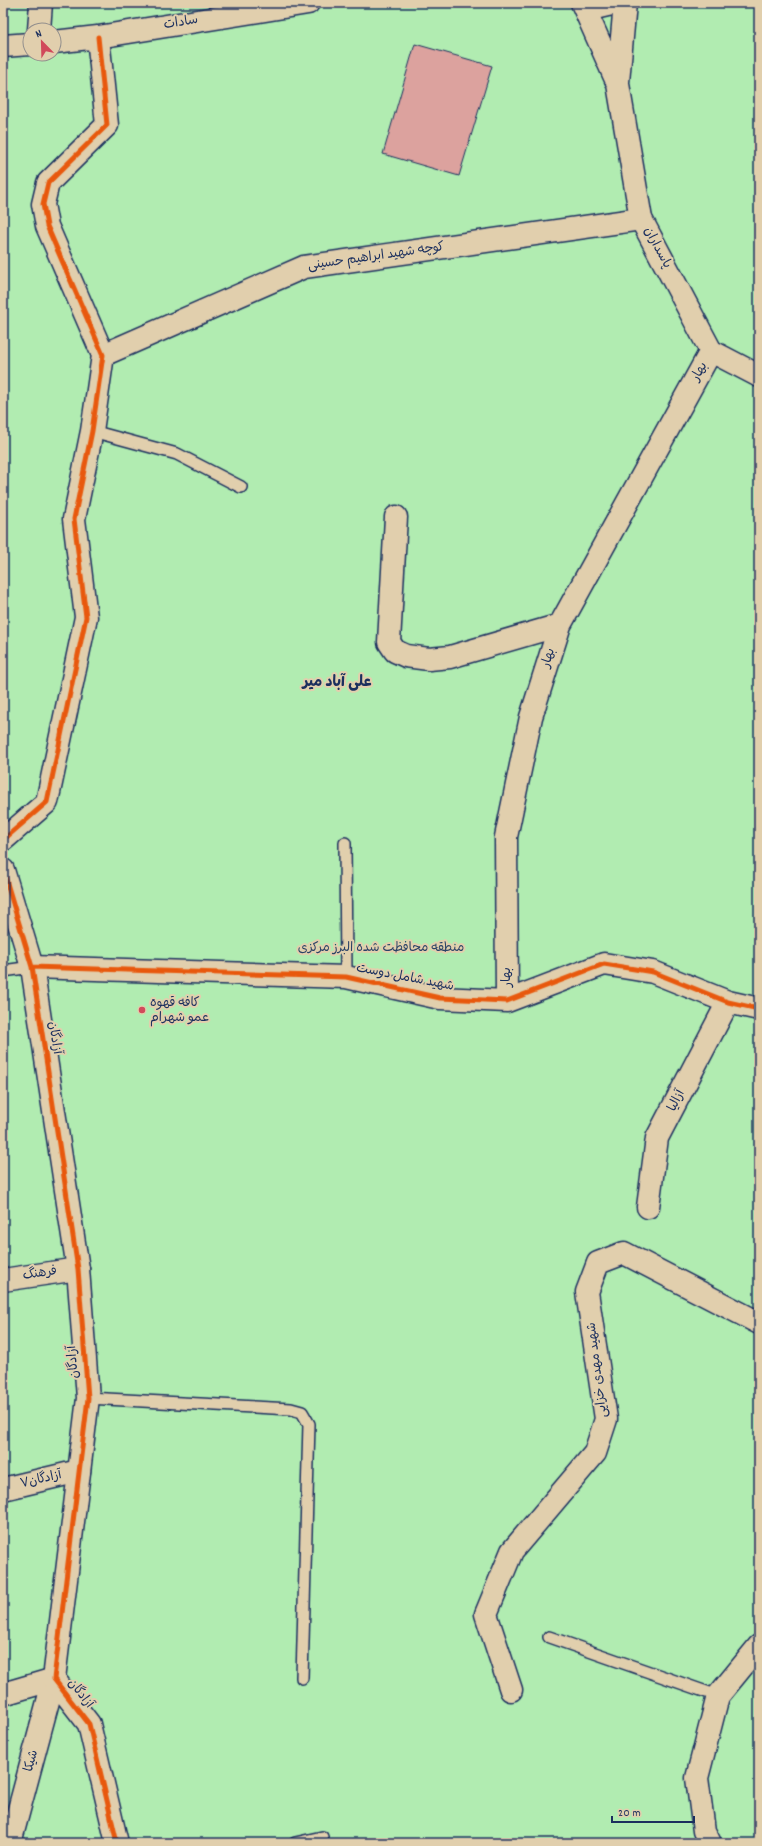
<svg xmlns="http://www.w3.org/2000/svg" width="762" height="1846" viewBox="0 0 762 1846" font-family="Dekko,'Playpen Sans Arabic',sans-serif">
<rect width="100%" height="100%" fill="#e1cfad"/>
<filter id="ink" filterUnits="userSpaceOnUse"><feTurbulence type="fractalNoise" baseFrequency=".025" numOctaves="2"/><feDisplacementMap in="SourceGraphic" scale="8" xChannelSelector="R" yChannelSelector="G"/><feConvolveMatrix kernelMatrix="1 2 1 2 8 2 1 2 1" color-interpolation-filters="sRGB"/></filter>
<g filter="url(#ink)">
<!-- green -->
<path fill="#b1ecb1" stroke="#668e88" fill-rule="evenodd" d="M3,3H759V1843H3ZM30,30H54V54H30Z"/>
<!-- building -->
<path fill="#dca29e" stroke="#1b2f5e" d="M415,44L492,66L459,176L383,154Z"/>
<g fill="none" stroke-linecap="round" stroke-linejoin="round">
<defs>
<path id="lane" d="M92,431L177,454L241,487
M345,843L346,977
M3,971L32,967
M88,1398L291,1409L302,1412L309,1424L302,1678
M549,1637L718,1696
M295,1843L322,1837"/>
<path id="street" d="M39,30L41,3
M103,355L304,267L641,219
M396,517L389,642L395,651L406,656L429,659L450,657L560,625
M32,967L346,977L440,998L507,1001L604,964L653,972L728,1002L759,1009
M507,1001L506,837L531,717L560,625L711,351
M648,1207L657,1138L728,1002
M3,1280L78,1269
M3,1489L79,1471
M511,1690L486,1614L512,1551L595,1453L606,1419L587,1292L598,1263L624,1253L759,1323
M3,1694L54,1679
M10,1843L54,1679
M710,1843L704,1831L697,1778L718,1696L759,1646"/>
<path id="secondary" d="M582,3L618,84L641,219L711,351L759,376
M586,3L599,7L616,3
M54,42L98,37L308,3
M3,46L30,44
M618,82L625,3
M3,840L47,802L86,617L74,519L92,431L103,355L47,226L43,204L48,183L107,125L98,37
M3,870L32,967L78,1269L88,1398L54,1679L89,1724L117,1843"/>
</defs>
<!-- lane casing -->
<use href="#lane" stroke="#1b2f5e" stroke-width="14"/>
<!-- street casing -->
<use href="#street" stroke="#1b2f5e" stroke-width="25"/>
<!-- secondary casing -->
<use href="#secondary" stroke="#1b2f5e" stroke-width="25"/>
<!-- lane -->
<use href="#lane" stroke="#e1cfad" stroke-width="11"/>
<!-- street -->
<use href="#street" stroke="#e1cfad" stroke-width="22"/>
<!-- secondary -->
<use href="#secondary" stroke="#e1cfad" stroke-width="22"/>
<defs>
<path id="cycleway" d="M3,840L47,802L86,617L74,519L92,431L103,355L47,226L43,204L48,183L107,125L98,37
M3,870L32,967L78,1269L88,1398L54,1679L89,1724L117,1843
M32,967L346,977L440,998L507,1001L604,964L653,972L728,1002L759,1009"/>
</defs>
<!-- cycleway casing -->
<use href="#cycleway" stroke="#e1cfad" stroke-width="8"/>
<!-- cycleway -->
<use href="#cycleway" stroke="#e8590c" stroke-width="5"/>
</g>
</g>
<!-- markers -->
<circle fill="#d1495b" stroke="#e1cfad" stroke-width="1.5" cx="142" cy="1010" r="4"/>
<g text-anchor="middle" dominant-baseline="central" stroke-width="4" stroke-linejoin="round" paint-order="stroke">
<!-- street labels -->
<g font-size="13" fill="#1b2f5e" stroke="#e1cfad">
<text transform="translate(181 23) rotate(-9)">سادات</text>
<text transform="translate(657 248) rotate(62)">پاسداران</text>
<text transform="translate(376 257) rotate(-8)">کوچه شهید ابراهیم حسینی</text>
<text transform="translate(700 372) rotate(-61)">بهار</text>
<text transform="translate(549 658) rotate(-73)">بهار</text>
<text transform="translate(507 977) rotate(-90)">بهار</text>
<text transform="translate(405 978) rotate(11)">شهید شامل دوست</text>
<text transform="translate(54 1038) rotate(81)">آزادگان</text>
<text transform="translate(677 1101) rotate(-63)">آزالیا</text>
<text transform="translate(40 1274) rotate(-8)">فرهنگ</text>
<text transform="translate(74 1362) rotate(-95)">آزادگان</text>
<text transform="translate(598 1370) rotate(-97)">شهید مهدی خزایی</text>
<text transform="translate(41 1480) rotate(-13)">آزادگان۷</text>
<text transform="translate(80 1694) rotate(52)">آزادگان</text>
<text transform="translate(32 1761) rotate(-75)">شیکا</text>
</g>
<!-- park labels -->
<g font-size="13" fill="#2a4266" stroke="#e1cfad">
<text x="381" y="948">منطقه محافظت شده البرز مرکزی</text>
</g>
<!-- poi labels -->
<g font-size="13" fill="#1b2f5e" stroke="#e1cfad" text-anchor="start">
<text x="150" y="1003">کافه قهوه<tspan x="150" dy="15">عمو شهرام</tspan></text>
</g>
<!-- quarter labels -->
<g font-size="15" font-weight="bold" fill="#1b2f5e" stroke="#e1cfad">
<text x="337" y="683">علی آباد میر</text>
</g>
</g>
<!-- margin -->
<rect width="762" height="1846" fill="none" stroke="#e1cfad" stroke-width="16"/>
<rect x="8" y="8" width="746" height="1830" fill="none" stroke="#1b2f5e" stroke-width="1.5" filter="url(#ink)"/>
<!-- north arrow -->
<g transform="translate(42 42) rotate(337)"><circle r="19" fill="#e1cfad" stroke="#928f8d"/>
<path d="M0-3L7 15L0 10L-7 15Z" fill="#d1495b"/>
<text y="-6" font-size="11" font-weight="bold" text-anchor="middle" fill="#1b2f5e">N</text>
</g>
<!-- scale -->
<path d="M612 1816v6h82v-6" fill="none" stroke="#1b2f5e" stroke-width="2"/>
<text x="618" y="1816" font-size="12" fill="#1b2f5e" stroke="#e1cfad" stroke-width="3" paint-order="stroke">20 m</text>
</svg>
